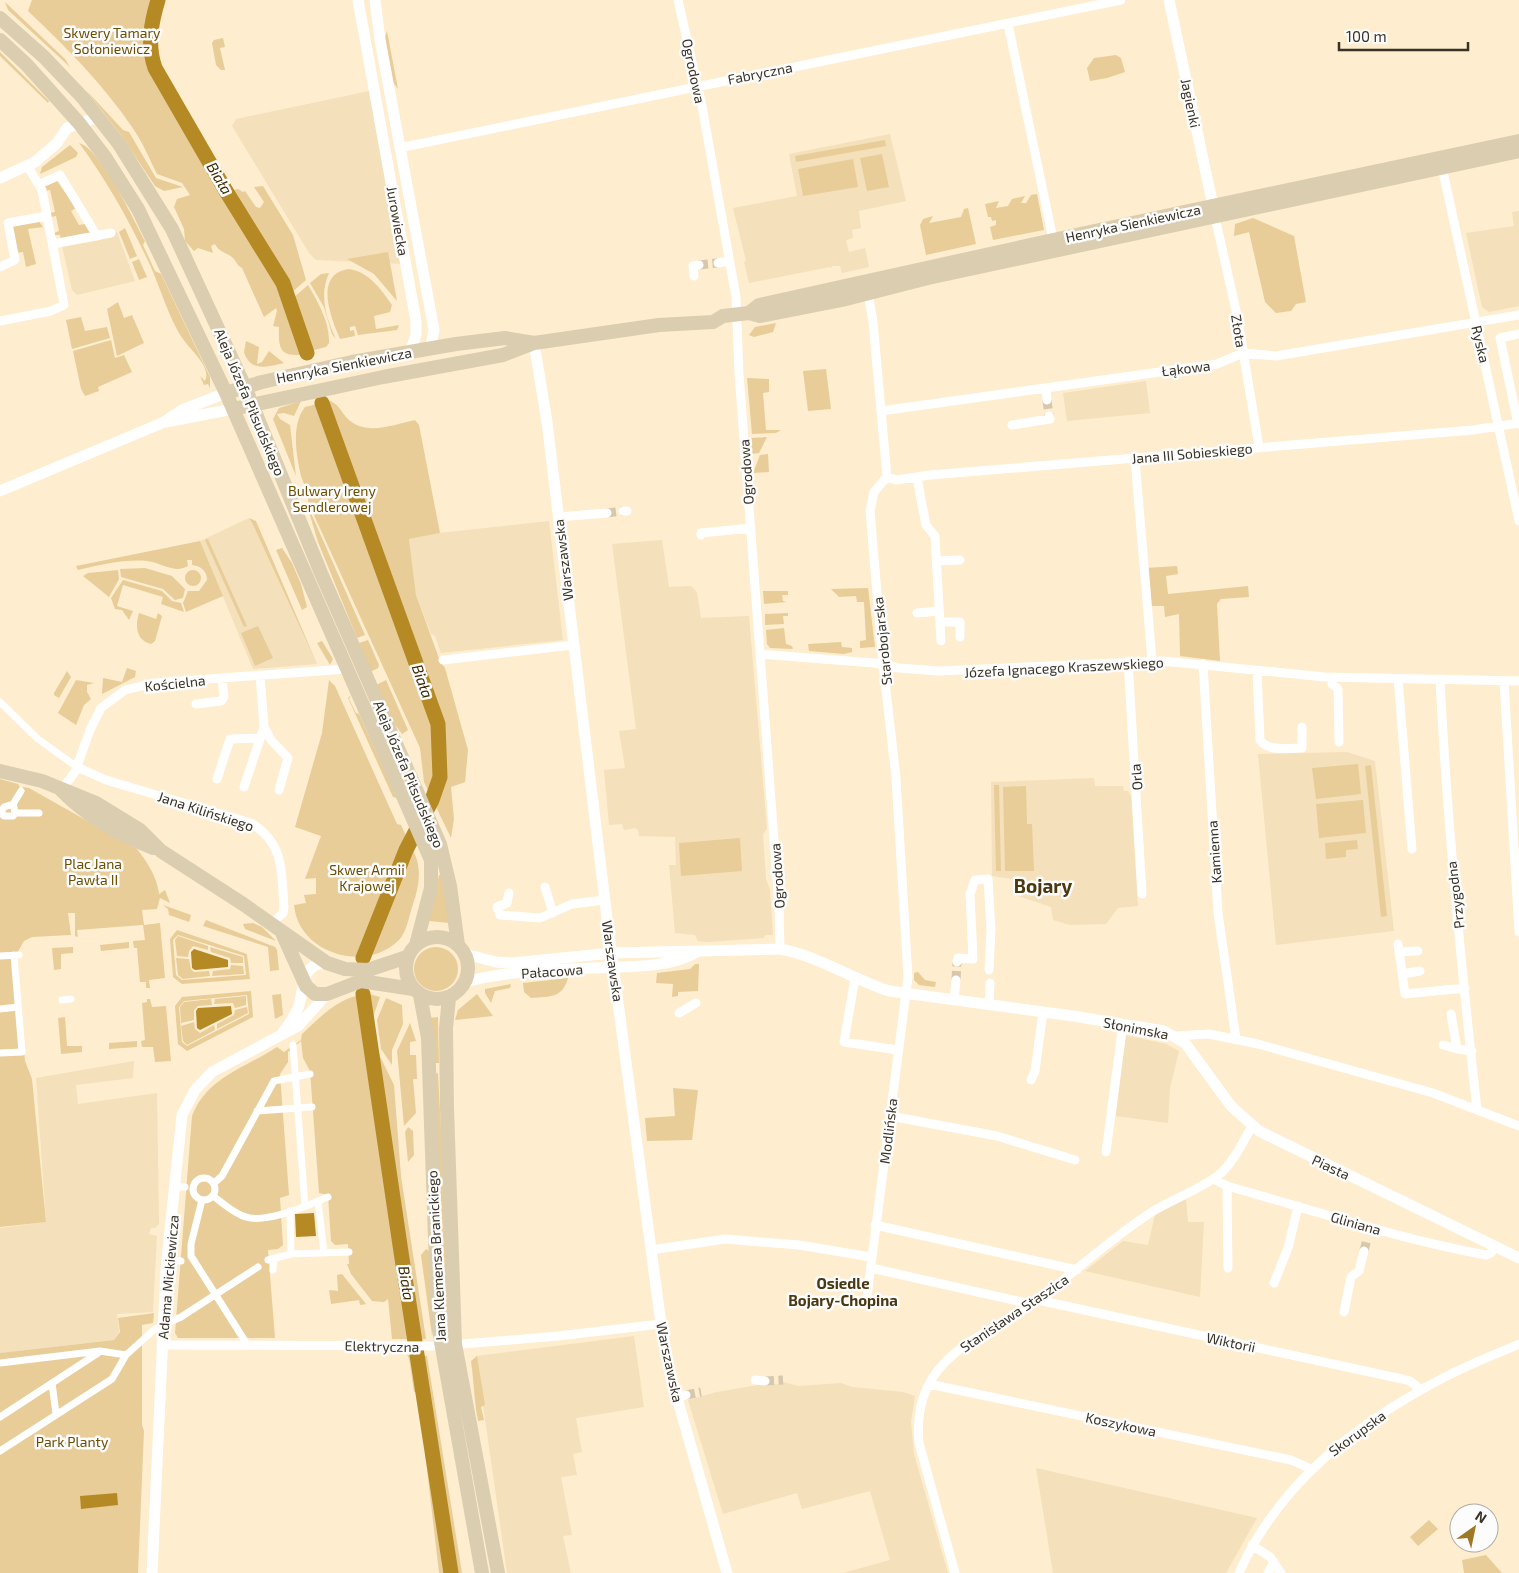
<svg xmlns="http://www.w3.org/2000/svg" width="1519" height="1573" viewBox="0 0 1519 1573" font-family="'Exo 2',sans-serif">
<rect width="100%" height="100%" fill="#feedce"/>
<!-- built -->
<path fill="#f4e0ba" d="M374,90L405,264L316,260L309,253L232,126L236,119Z
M890,134L906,201L859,211L861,228L852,230L853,238L846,240L849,252L865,248L869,267L842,273L840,266H833L831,268L830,267L749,283L744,262L746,261L733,208L797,196L789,154Z
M1519,211V306L1489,312L1482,307L1466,233L1514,226L1512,212Z
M117,232L135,281L77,295L72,290L62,246L96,241Z
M1146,381L1150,413L1067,421L1063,393Z
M249,518L253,525L317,664L253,669L200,541Z
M549,521L563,640L441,653L435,636L431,634L416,595L409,539L440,533Z
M662,540L669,587L691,586L697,592L701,618L749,616L767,829L763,834L766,879L770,890L773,935H765L764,938L708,942L698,941L695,935L675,933L669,865H676L675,837L639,836L638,830L635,828L624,830L622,824L609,825L604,770L625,768L619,731L636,729L612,544Z
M1347,752L1375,761L1394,931L1276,945L1258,754Z
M1094,778L1095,786H1123L1124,791H1128L1131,796L1138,906L1118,908L1106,924L1070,925L1053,920L1051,907L1012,894V879L992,876L991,782Z
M1125,1035L1166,1044L1179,1051L1170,1088L1168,1123L1116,1116Z
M134,1061L133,1078L76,1085L78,1104L157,1093L159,1224L155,1228H151L149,1234L157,1236L153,1312L117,1314L119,1332L114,1340L0,1353V1228L46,1222L36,1078Z
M1186,1199L1188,1222H1204L1200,1297L1085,1271L1123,1241L1148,1245L1155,1215Z
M634,1336L644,1407L576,1418L582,1452L573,1454L577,1475L561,1477L572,1535L563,1536L571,1573H507L476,1356Z
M783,1382L799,1386L841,1383L852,1387L903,1392L915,1396L911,1422L914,1454L948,1573H843L890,1560L870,1491L802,1509L797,1493L723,1514L688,1400L717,1392L764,1384H783Z
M1036,1468L1257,1518L1226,1573H1053Z"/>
<!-- green -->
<path fill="#e8cd99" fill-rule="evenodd" d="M32,0H158C146,40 149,56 167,93L278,279L305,354C281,358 278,350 279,327L273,326L277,311L276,308L264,317L242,268C237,265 237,263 234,259C229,253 219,253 215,244L211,246L213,253L198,248L194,251L185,241L184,229L174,207L177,199L190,195L182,183L157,174C149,158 142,141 132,127C102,83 66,47 28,11Z
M5,2L65,59L70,67L8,10Z
M387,31L398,89L393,82L385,37Z
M223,38L225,47L220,48L225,70H221L216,65L212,43L214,40Z
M0,52L49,101L48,103L0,56Z
M1116,55L1121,58L1125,72L1107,78L1090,81L1087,68L1094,58Z
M86,90L123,130L129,132L156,178L183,187L164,191L155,186L121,135Z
M885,140L886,146L796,162L795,156Z
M79,143C100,148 134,220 145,241L143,245L155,271L161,274L210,377V388L208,384L204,385L200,376L205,381C212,367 190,350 183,339C170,321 160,287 150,265C130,222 107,181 79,143Z
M70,145L78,153L76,157L40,174L42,167Z
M882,154L889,187L867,191L860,158Z
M853,159L858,187L803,196L798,169Z
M57,181L76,208L71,211L79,225L85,224L92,235L61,240L60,235H54V233L59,231L56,216L51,217L50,213L55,212L50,190L45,191V184Z
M263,186L293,235L306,280L290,294L273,257L229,191L238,189L243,192L245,191L256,207L260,208L264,202L254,187Z
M1037,194L1044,230L993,240L990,227L996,225V220L992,221L991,217H988L985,204L999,201L996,208L1008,206L1012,199L1025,196L1021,203H1026L1031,195Z
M968,208L976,244L926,255L920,225L923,219L933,216L929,223L961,217L964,209Z
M1253,218L1294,236L1306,302L1296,304L1291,311L1276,313L1265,302L1249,232L1234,236L1235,224Z
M38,220L43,227L28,229L36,264L26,267L23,252L16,253L11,227Z
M125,228L137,256L130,259L119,232Z
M388,252L397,301L374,274L347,259Z
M139,259L147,277L139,280L132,262Z
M349,269C369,272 381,289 392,305L390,312L374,316L376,329L399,325L397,330L358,335L355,326L350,327V331L354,330L355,336L340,339C331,318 313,274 349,269Z
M329,273C319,295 326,318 336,339L332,334L324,307L310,283L321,274Z
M308,285C318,302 330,323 329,343L326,347L310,351L292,299Z
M118,302L124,318L132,315L144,343L117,356L107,309Z
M81,317L85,331L107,327L110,338L72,349L66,320Z
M776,323L773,332L754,337L749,335L755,327Z
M111,340L115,358L124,355L132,372L98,387L99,391L85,396L81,389L73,351Z
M246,341L259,347L257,364L262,362L269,351L284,363C268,367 250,372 244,352Z
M826,369L831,409L808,411L803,371Z
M747,378L769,379V392L763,393L766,430H781L776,433L752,434Z
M301,401L294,416L284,413L277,414L280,419L290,425L296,476L273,419L279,408Z
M330,401C338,404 341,411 346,417C364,437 392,425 415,420L419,425L440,533L409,539L416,595L440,661L445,668L468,750L465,782L451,787L454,819L451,838L424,782L420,748L308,502C309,492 304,485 301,476C296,454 291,425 305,407Z
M767,437L759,453L751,454V438Z
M768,454L769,472L753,473L760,455Z
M306,502L365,635L357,638L318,542Z
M249,518L256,521L317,664L253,525Z
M208,539L247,626L244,627L205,540Z
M200,541L223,596L186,612L183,603L188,591H199L207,580C207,571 201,566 192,565V560H187L188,566C173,574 163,563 147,561C125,559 100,565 78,570L76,566Z
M282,548L292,563L301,584L307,607L302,610L276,550Z
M1177,566L1178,574L1166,576L1168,594L1248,586L1249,597L1221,599L1217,604L1220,661L1180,656L1179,614L1165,617L1164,606H1149L1145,568Z
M145,568L172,576L185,589L183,598L175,600L163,589L121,577L120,569Z
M185 578a8 8 0 1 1 16 0a8 8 0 1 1-16 0Z
M118,570L119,579L109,597L83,576L88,573Z
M123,580L162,591L172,601L181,603L184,612L161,604L163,597L123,585L117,606L133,611L129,620L122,610L115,609L111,598Z
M868,588L875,647L860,648V641L866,640L864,602H857L856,596L839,597L831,589Z
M763,591H788V595H782L783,601L787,602L764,604Z
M139,613L156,619L158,613L162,616L155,641L151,644C136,640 135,626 139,613Z
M788,613V616H783L784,624L765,625V614Z
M258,626L273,658L255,666L241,633Z
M784,628L786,644L792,646L793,649L770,648L767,644L766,630Z
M368,640L379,665L378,668L370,672L359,643Z
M322,641L333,659L330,665L317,643Z
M841,642L842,647L852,648V652L844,654L809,651L808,644Z
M127,668L136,671L135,677L102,694L103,678L122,682Z
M67,671L71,677L59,698L54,695V693Z
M76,680L94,683L87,685V692L91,699L84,705L76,725L58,713Z
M329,680L335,686L397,824L401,825C406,836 413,848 417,860C421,875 418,890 413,904C409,915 407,932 399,940C365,974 298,953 294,905L306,903L304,895L316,894V878L305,879L321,836L295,827L322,733Z
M386,680L408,730L402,734L391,719L376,685Z
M351,695L349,699L356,713L359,714L397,798L393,797L348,698Z
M1358,764L1361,794L1316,799L1312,768Z
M1371,765L1387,916L1381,917L1365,766Z
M0,779L18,784L21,790L23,787L29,788L137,849C148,863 157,877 159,894L165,890L170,903L160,898L157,909L142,910L144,925L160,923L165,978L149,980L150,988H146V982H140L137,948H134L133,941L145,940L143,925L77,930L78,937L75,936V913H68L71,935L32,937L24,941L16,955L25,1061L32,1079L46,1222L0,1227Z
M994,785H999L1001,871H996Z
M1026,786L1027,824H1032L1034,871H1005L1003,787Z
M1363,800L1366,833L1319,838L1316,804Z
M740,838L742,871L681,876L679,843Z
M1357,840L1358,849L1346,850V857L1326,859L1325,843Z
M439,875H441L450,923L429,921Z
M163,905L191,915L189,922L169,915L168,909Z
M206,920L275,947L277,950L279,970L270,971L268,947L203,926Z
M253,923L262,927L276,941L245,929L243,924Z
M177,930L247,954L250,979L182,984L173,977L170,939ZM178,935L244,956L246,975L182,980L176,975L173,940Z
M178,936L208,946V950L193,946L189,951L188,957L177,956L175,940Z
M129,942V948L101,951L100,945Z
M73,947V953L61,954V969L54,970L52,948Z
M210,947L243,957V963H231L230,958L211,952Z
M414 969a22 22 0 1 1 44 0a22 22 0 1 1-44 0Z
M176,958L189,959L191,969L194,972L209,971L210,976L183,979L178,975Z
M695,964H699L698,991L678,992V996L672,997L673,984L656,983L657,973L690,969Z
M231,965L243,966L244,974L212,976L213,971L230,969Z
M918,972L925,980L936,982L935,987L919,985L914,980V973Z
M568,978C562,999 550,996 531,998L524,992L523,983Z
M511,984L510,988L495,991L491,1003L485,993V989Z
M251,991L253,1017L187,1051L178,1044L175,1006L182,997ZM247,995L249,1014L187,1046L182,1042L179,1007L184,1001Z
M281,994L283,1015L275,1019L272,995Z
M369,994L380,997L372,1020L375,1046L394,1085L401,1176L426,1339H392L388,1299L384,1302L372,1301L351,1274L347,1264H349L348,1244L335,1245L331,1241L328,1195L319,1193L310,1071L303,1058L301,1041L288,1052V1062L280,1074L289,1195L280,1198L283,1245L278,1249L268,1250L275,1338H178L175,1333L192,1116C207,1077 245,1068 277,1047L284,1052L301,1040L302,1034C321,1016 341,995 369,994Z
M477,994L493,1016L455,1020L458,1010Z
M246,996V1005L235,1008L233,1003L214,1004L215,999Z
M386,998L402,1005L403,1024L392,1050V1065L381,1049L377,1020Z
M147,999H150L152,1007L166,1006L171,1061L155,1062L153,1047H142L141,1041L145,1040L142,1003L147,1002Z
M211,999L212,1005L198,1006L194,1010V1020L181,1023L180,1007L184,1002Z
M247,1007L248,1013L217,1029V1024L234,1015L235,1010Z
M65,1017L67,1046H82V1052L61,1054L58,1018Z
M438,1017L439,1063H434L429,1018Z
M194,1022L195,1029L200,1033L214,1025L215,1030L187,1045L183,1041L181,1026Z
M410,1023L416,1041L410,1042V1055H416L417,1079H413L416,1113L404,1126L397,1051Z
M137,1041V1047L109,1049V1043Z
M438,1073L445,1206L448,1330L444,1339L435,1074Z
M673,1088L698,1090L692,1140L647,1141L645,1118L675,1116Z
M408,1127L413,1131L414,1155L408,1162L405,1132Z
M426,1249L429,1251L432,1336L421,1255Z
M342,1274L366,1304L360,1305L359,1300L331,1304L329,1290L338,1291L337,1275Z
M154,1313L153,1323L142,1325V1425L144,1431L138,1573H0V1353L114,1340L120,1332L118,1318Z
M407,1355L427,1356L462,1573H439L418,1392H414L409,1358Z
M477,1356L485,1405L481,1407L484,1420L478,1421C474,1400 474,1382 471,1361Z
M1429,1520L1438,1529L1418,1546L1410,1537Z
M1486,1555L1502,1573H1464L1462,1560Z"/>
<!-- water -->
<path fill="#b58924" d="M194,949L228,960V967L195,970L192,968L191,952Z
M231,1006L232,1014L200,1030L197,1028L196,1011L198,1008Z
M314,1213L316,1236L296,1237L295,1214Z
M117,1493L118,1505L81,1509L80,1496Z"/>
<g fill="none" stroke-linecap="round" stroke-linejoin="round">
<!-- river -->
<path stroke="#b58924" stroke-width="15" d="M158,0C151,23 147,45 155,68L226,191L283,283L307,353
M322,403L438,724L440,777L432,800L406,850L363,958
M363,994L401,1252L451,1573"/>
<!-- minor-tunnel -->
<path stroke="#d7c8ad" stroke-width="9" stroke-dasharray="9 4.5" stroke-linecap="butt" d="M699,265L718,263
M1047,400L1049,416
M607,513L623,511
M956,980L957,962
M1364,1251L1367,1239
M765,1381L783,1380
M686,1395L701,1392"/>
<!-- pedestrian -->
<path stroke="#fff" stroke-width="7" d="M0,702L38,739L77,767
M12,806L21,791
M0,812L4,816H13L15,813H39
M1,813L4,807L10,805L14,807L15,813
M0,956L19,955
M62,1000L71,999
M0,1009L18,1007
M293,1045L305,1206
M0,1053L22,1052L14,955
M257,1111L312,1107
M193 1189a11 11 0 1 1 22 0a11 11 0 1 1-22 0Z
M214,1183L222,1176L274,1081L310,1074
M181,1187H185
M213,1196C223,1203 234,1214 246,1217C267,1224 308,1205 328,1197
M202,1200L191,1244V1256L245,1341
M318,1201L324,1253
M290,1211L291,1254
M268,1260L291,1254L349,1252
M177,1261H181
M273,1270L274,1259
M0,1363L100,1351L126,1355
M52,1383L56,1414
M0,1417L98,1353
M0,1451L112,1379L126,1355L155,1329L181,1317L258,1267"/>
<!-- minor -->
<path stroke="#fff" stroke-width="9" d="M678,0L702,106L736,297L739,374L779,906L780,949
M1008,24L1054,244
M399,148L1121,0
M1442,167L1519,521
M40,184L60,175L97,236
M1215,217L1237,315L1259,447
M53,244L111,233
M718,263L729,261
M0,267L15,260L8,223L47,216
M694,276L693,266L699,265
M0,321L51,311L64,305L42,190L28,167
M1046,389L1047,400
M881,411L1217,364L1243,353L1276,356L1519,315
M1518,424L1500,338L1519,334
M1012,425L1050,419L1049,416
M1135,459L1152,661
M887,477L896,480L930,475L1473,430L1519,423
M917,478L926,525L935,536L941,641
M623,511H627
M558,517L607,513
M701,535V533L751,528
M937,561L960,560
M917,613L939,611
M940,622H960V637
M760,654L874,663L899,668L939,671L1162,661L1325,677L1519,681
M443,660L573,645
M1128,661L1142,894
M1203,664L1218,913L1236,1039
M1257,671L1260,740C1268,752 1289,748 1302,748V727
M1333,677L1332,684L1338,689L1339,742
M1398,679L1412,849
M1440,679C1447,823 1461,966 1477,1110
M1504,681L1519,932
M196,704L221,701L224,697L222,678
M264,727L271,740L288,758L279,790
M77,767L106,780L251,823C285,844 281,871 284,907L283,913L271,924
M217,779L230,739L260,738
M244,787L264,727L260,675
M61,790L75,772L90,730L101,708L125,690L154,683L347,669
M545,887L553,913
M509,893L507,903L497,907L500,915L540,918L572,904L605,900
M1398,944L1405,994L1465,988
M1399,952L1418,951
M957,962L958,958L973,959L970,894L975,880L988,879L991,929L989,970
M1402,974L1420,971
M855,978L844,1042L898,1050
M954,1000L956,980
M989,1004L990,983
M679,1013L696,1003
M1451,1014L1457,1049L1472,1051
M1175,1036L1209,1034L1258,1044L1433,1093L1519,1126
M1443,1045L1457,1049
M1031,1080L1035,1071L1043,1012
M890,1116L997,1136L1075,1160
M1106,1152L1123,1024
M1214,1179L1227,1186C1313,1210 1398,1239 1486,1255L1491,1253L1496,1246
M1227,1186L1228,1268
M875,1225L1077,1270
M651,1250L725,1239L799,1245L871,1257
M871,1268L1031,1304
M1274,1283L1288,1248L1298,1206
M867,1296L908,977L896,778L883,664L870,511L874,492L887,477L873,322L868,293
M1038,1300L1402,1379L1410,1381L1421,1390
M1344,1312L1351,1277L1359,1271L1364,1251
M161,1345L440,1346L558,1336L661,1324
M755,1380L765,1381
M929,1384L1291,1460L1311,1469
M677,1397L686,1395
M1252,1545L1270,1557L1281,1573
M955,1573L919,1443C910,1353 988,1338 1044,1295C1081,1267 1116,1234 1155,1210C1173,1199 1207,1186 1221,1173C1234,1161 1243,1142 1252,1126
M1239,1573C1279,1483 1357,1423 1443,1378C1467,1365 1494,1355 1519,1344
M1268,1573L1274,1562"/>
<!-- tertiary -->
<path stroke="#fff" stroke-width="11" d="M358,0L416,321V335L410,352
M375,0L380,40L434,330L430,349
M1169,0L1213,206
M0,178L35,162L57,143L67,128L98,117
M534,343L547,422L609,935L661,1324L670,1373L727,1573
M166,422L233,409
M0,491L162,423L182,410L226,393
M465,954L496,962L512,963L612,953L780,949C819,956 852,979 889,991L1073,1016L1164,1031L1185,1043L1231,1106L1259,1131L1519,1258
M466,982C506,971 550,970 592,968C624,966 669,969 697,952
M283,1032C289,1025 294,1017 298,1008C305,990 300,962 327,963
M152,1573L166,1269L182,1115L195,1090L212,1072L298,1026L327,994"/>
<!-- secondary -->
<path stroke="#dbcdaf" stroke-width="14" d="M0,18L44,57L83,98L119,144L172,229L245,387L321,573L440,844L450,886L458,945
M0,40L26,64L79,123L105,157L138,209L226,393L431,860V888L416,945
M749,313L759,305L1076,235L1519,141
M226,393L262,382L352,362L456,344L505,338L534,343
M233,409L383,377L503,355L534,343L659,325L713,322L723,316L749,313L760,316L842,300L928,278L1519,151
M0,771L42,781L96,803L140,830L161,851L243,904L327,963L345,969L368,970L407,957
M61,790C86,816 120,835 153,848
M283,935L306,986L315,994H327L361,981L413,989
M406 968a31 31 0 1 1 62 0a31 31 0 1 1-62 0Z
M420,995L428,1038L438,1325L482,1573
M449,998L446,1028L447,1108L455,1344L498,1573"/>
</g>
<g text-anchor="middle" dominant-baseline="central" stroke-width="5" stroke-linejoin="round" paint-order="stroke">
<!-- park labels -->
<g font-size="14" fill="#6c4e00" stroke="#fcfcfc">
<text x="112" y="32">Skwery Tamary<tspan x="112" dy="16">Sołoniewicz</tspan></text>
<text x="332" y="490">Bulwary Ireny<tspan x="332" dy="16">Sendlerowej</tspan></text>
<text x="93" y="863">Plac Jana<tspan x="93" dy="16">Pawła II</tspan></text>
<text x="367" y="869">Skwer Armii<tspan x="367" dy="16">Krajowej</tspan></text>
<text x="72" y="1441">Park Planty</text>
</g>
<!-- street labels -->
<g font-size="14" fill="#393327" stroke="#fcfcfc">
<text transform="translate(694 71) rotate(78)">Ogrodowa</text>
<text transform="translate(760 73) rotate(-11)">Fabryczna</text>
<text transform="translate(1191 103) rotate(78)">Jagienki</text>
<text transform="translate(398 221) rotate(80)">Jurowiecka</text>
<text transform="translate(1133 223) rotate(-12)">Henryka Sienkiewicza</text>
<text transform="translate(1239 331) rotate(81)">Złota</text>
<text transform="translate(1481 344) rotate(77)">Ryska</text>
<text transform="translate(344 365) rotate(-11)">Henryka Sienkiewicza</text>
<text transform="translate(1186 368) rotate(-7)">Łąkowa</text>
<text transform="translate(250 402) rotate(67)">Aleja Józefa Piłsudskiego</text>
<text transform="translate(1192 453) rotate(-5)">Jana III Sobieskiego</text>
<text transform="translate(746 472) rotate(-94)">Ogrodowa</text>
<text transform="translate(563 560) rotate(-97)">Warszawska</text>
<text transform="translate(882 641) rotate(-96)">Starobojarska</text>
<text transform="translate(1064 667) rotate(-3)">Józefa Ignacego Kraszewskiego</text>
<text transform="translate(175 683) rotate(-6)">Kościelna</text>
<text transform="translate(409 774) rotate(67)">Aleja Józefa Piłsudskiego</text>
<text transform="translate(1136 777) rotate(-94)">Orla</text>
<text transform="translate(206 811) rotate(18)">Jana Kilińskiego</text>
<text transform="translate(1214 852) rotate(-94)">Kamienna</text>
<text transform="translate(777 876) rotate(-94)">Ogrodowa</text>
<text transform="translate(1455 895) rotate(-97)">Przygodna</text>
<text transform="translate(613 961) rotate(82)">Warszawska</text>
<text transform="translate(552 971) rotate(-4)">Pałacowa</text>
<text transform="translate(1136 1028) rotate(11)">Słonimska</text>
<text transform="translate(888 1131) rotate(-83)">Modlińska</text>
<text transform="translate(1331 1167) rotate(25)">Piasta</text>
<text transform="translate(1356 1223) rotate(16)">Gliniana</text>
<text transform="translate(436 1256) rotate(-93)">Jana Klemensa Branickiego</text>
<text transform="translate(168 1277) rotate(-85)">Adama Mickiewicza</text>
<text transform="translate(1014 1313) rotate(-34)">Stanisława Staszica</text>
<text transform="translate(1231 1342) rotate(12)">Wiktorii</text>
<text transform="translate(382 1346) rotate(1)">Elektryczna</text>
<text transform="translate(670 1362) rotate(78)">Warszawska</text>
<text transform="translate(1121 1424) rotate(12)">Koszykowa</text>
<text transform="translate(1357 1433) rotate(-36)">Skorupska</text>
</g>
<!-- water labels -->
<g font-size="15" font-style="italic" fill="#3b2800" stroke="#fcfcfc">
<text transform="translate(220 178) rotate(59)">Biała</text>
<text transform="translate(423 681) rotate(70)">Biała</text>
<text transform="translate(407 1283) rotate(81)">Biała</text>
</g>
<!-- neighbourhood labels -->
<g font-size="15" font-weight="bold" fill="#4a3811" stroke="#fcfcfc">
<text x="843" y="1283">Osiedle<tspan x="843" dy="17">Bojary-Chopina</tspan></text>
</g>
<!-- district labels -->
<g font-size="19" font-weight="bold" fill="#4a3811" stroke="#fcfcfc">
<text x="1043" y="885">Bojary</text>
</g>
</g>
<!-- north arrow -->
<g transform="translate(1474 1528) rotate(33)"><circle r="24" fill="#fcfcfc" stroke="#aeaca7"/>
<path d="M0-4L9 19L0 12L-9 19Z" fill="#9e7825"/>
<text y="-8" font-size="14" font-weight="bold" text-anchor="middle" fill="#393327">N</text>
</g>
<!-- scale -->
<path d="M1339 42v8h129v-8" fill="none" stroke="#393327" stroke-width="2.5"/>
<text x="1346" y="42" font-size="15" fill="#393327" stroke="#fcfcfc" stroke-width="4" paint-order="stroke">100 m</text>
</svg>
